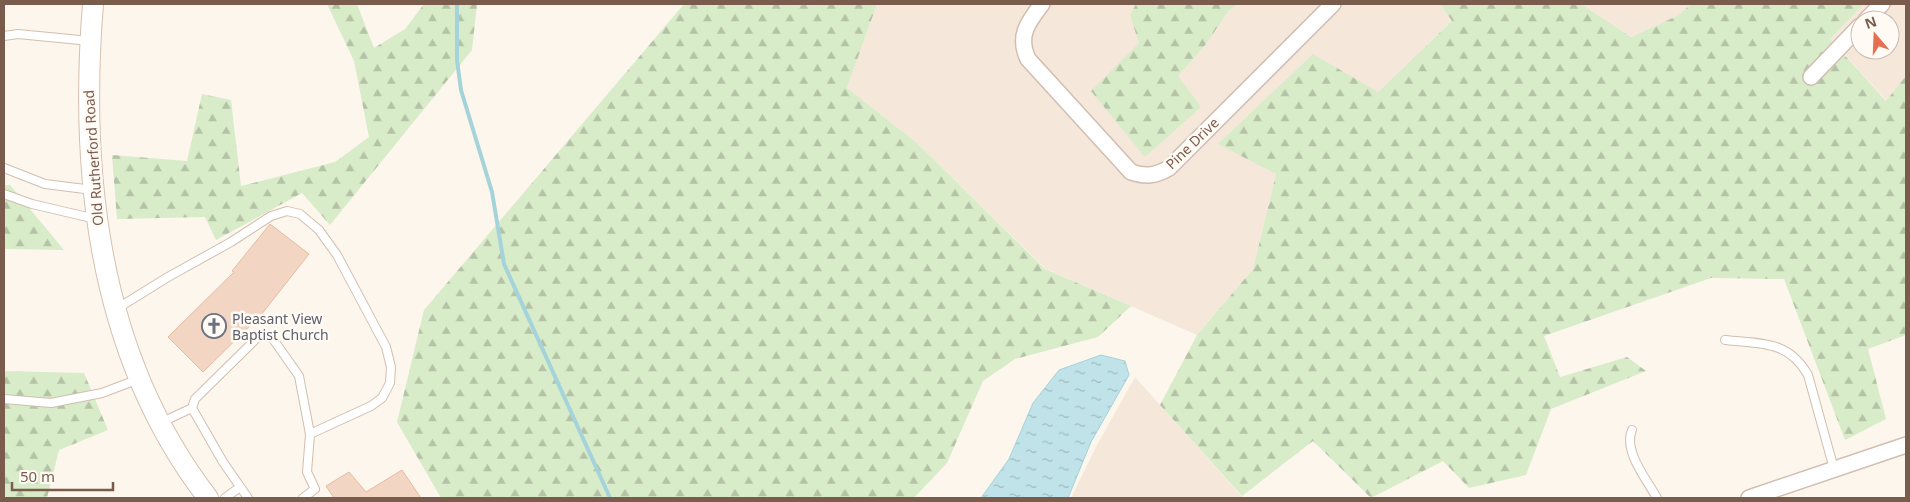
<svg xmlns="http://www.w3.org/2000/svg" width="1910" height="502" viewBox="0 0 1910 502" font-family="'Noto Sans',sans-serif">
<defs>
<pattern id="forest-firs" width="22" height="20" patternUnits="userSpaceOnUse" patternTransform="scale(1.25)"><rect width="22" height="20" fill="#d8ecc9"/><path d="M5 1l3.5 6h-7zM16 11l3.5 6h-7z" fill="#b4c2a5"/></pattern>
<pattern id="water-ripples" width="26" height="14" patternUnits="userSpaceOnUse" patternTransform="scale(1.25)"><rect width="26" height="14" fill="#bfe3e8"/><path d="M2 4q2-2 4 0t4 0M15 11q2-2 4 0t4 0" fill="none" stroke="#a0bbbe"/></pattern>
</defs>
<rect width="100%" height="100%" fill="#fdf6ec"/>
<!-- residential -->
<path fill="#f5e8da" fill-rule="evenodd" d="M877,4H1440L1452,21L1378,92L1219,144L1276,174L1253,269L1197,335L1046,269L917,143L847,88Z
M1581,4H1691L1679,15L1631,37Z
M1864,4H1906V76L1887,101L1830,39ZM1860,20H1890V50H1860Z
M1135,377L1243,498H1071L1097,445Z"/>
<!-- forest -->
<path fill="url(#forest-firs)" d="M327,4H357L374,48L405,29L424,4H477L472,50L330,225L302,193L216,240L205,217L117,219L112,155L187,161L202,94L231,100L241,186L335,162L369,137L354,61Z
M684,4H877L847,88L917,143L1045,269L1131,306L1098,337L1015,359L983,381L947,463L914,498H441L397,422L424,310Z
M1136,4H1238L1229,10L1206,44L1178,76L1201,107L1145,157L1091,91L1139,43L1130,15Z
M1440,4H1581L1631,37L1679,15L1691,4H1864L1830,39L1886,101L1906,76V335L1868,349L1886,419L1845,440L1784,279L1711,278L1544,336L1560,377L1627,357L1646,371L1551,409L1526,475L1469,488L1443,461L1371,498L1313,441L1242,496L1160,405L1197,335L1253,269L1276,174L1218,144L1313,54L1378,92L1452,21Z
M4,185H10L64,250L5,249L4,256Z
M4,371L84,373L108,430L59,450L47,498H4Z"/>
<!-- water -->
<path fill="url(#water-ripples)" stroke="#a5d3da" d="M1101,355L1125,361L1129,375L1091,442L1068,498H981L1009,459L1033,403L1059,370Z"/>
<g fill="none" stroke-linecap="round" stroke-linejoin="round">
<!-- stream -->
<path stroke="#a5d3da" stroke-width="4" d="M457,4V60L461,90L492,192L504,264L610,498"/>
</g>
<!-- building -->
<path fill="#f3d5c3" stroke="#e6bba3" d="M270,224L309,254L261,315L203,372L168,337L234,272L232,271Z
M402,470L421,498H334L326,486L349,472L366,492Z"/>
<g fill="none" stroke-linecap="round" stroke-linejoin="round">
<defs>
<path id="lane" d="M4,36L18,34L90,41
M4,168L45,184L93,190
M4,194L32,204L96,219
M118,308L168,277L231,242L271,216L287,211L300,214L319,230L337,255L386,347L391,367L390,383L382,398L371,406L310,434
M1725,340C1761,344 1788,340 1808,375L1834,469
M4,399L51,403L102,393L139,379
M162,422L192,408
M1632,430C1623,451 1647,480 1657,498
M225,498L240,487
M248,498L223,462L192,408L195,399L257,338L268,335L273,339L299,376L310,434L307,472L315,489L303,498"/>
<path id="street" d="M1042,4C1028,22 1017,36 1028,59L1131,172C1146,177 1155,176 1169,168L1333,4
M1866,20L1882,4
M1811,77L1860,26
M1749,498L1906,445"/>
<path id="secondary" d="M93,4C79,176 99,357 208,498"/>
</defs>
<!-- lane casing -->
<use href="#lane" stroke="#d1beb0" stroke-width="10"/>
<!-- street casing -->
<use href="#street" stroke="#d1beb0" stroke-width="18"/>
<!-- secondary casing -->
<use href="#secondary" stroke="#d6c0b0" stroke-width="22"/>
<!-- lane -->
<use href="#lane" stroke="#fff" stroke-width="8"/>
<!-- street -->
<use href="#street" stroke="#fff" stroke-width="15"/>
<!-- secondary -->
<use href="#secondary" stroke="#fff" stroke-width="20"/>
</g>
<!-- icons -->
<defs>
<symbol id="church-ring" viewBox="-11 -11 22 22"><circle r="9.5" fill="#fffaf3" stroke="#6b7280" stroke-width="1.5"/><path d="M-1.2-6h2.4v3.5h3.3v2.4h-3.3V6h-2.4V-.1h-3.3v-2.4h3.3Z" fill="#6b7280"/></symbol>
</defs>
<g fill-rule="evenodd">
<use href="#church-ring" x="200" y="312" width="28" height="28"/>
</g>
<g text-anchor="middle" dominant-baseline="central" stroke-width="5" stroke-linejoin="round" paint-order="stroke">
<!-- street labels -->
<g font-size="14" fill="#7a5c4d" stroke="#fffaf3">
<text transform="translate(1192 143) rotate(-44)">Pine Drive</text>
<text transform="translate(93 158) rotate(-94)">Old Rutherford Road</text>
</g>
<!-- worship labels -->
<g font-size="14" fill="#5b616d" stroke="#fffaf3" text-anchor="start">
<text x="232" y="318">Pleasant View<tspan x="232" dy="16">Baptist Church</tspan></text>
</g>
</g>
<!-- border -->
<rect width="1910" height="502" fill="none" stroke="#7a5c4d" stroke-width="10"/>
<!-- north arrow -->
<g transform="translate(1875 35) rotate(341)"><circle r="24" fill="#fffaf3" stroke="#cabbb1"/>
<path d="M0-4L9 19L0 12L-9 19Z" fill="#e76f51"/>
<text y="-8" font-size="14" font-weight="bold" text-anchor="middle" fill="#7a5c4d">N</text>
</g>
<!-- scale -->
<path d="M12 482v8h101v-8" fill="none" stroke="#7a5c4d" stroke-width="2.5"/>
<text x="20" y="482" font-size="15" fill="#7a5c4d" stroke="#fffaf3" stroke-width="4" paint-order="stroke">50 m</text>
</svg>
